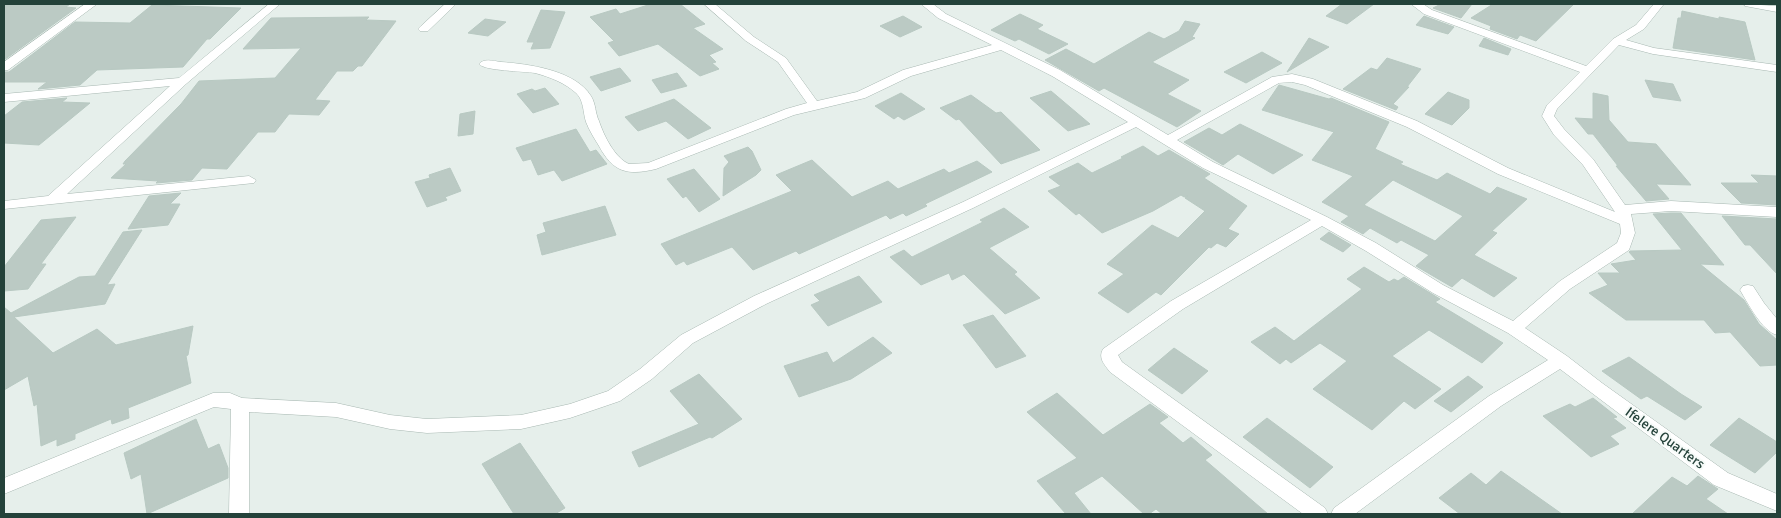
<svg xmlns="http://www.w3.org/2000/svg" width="1781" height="518" viewBox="0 0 1781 518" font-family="Signika,sans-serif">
<rect width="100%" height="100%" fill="#e6efeb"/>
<!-- building -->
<path fill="#bbcac4" stroke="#b8c9c2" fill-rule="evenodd" d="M4,4H70L66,7L76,8L4,60Z
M651,4H680L705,24L693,28L723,49L709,55L716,62L712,63L719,69L700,76L658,44L619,56L608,43L614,41L590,17L616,9L620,14Z
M1342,4H1374L1347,24L1326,16Z
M1441,4H1472L1461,18L1433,8Z
M1493,4H1574L1536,41L1520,35L1517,39L1490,29L1491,26L1471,18Z
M152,5L241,8L210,39H207L183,67L97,70L80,85L38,89L47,82H4V72H9L75,22L130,23Z
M541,10L565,12L550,48L531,49L534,42H527Z
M1682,11L1719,19V17L1745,22L1755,60L1673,48L1678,18H1681Z
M1020,14L1043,25L1037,29L1068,44L1049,54L1019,39L1015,41L991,30Z
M903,16L922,27L900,37L880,26Z
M1424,16L1454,27L1448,34L1416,25Z
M369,17L366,20L396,21L362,66H358L353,71H337L315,100L330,101L319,115L289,114L275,132H258L227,169L202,168L192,180L156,183L158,181L111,178L126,164H123L125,161L181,104L199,81L275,78L301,48L243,49L271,18Z
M485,19L506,22L488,36L468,33Z
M1185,21L1200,24L1192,37L1195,38L1152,62L1189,80L1167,94L1201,111L1177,127L1104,88L1099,91L1045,60L1066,49L1094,64L1149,32L1164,39L1179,31Z
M1309,38L1329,47L1287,72Z
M1484,38L1511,49L1508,55L1479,46Z
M1262,52L1282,63L1246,83L1224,72Z
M1387,58L1421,69L1407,87H1409L1393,104L1398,107L1396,110L1343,89L1371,68L1377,70Z
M620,68L631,81L601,91L590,77Z
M677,73L687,86L661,93L652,80Z
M1645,80L1673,84L1681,101L1653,97Z
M1279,85L1329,99L1331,98L1389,122L1375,149L1403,162L1400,164L1437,180L1447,173L1490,194L1497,187L1527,199L1492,231L1497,233L1474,255L1517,278L1494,297L1462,278L1452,287L1416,266L1429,255L1401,240L1397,243L1370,228L1363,234L1341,222L1349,216L1322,202L1353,176L1312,160L1334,132L1262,110ZM1393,180L1463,216L1435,241L1364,205Z
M545,88L559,104L533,113L517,94L532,89L535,91Z
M1051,91L1090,124L1068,131L1030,98Z
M1448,92L1469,100V108L1452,125L1425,114Z
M901,93L925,109L904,120L898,116L894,119L875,106Z
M1593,93L1608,96L1609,120L1628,142L1656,144L1691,185L1656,184L1669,199L1646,201L1616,166H1618L1593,134H1588L1575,118L1593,119Z
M971,95L996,113L1001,112L1040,150L1001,164L959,119L956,120L940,108Z
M67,98L62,102L90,103L39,145L4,143V116L22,102Z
M674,99L711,128L688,139L666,121L638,131L625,117Z
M475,111L473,134L458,136L460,114Z
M1240,124L1303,155L1273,174L1238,154L1223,165L1184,142L1209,128L1222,135Z
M576,129L590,152L596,150L607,164L562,181L554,170L538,175L531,159L523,161L516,148Z
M1143,146L1158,156L1169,150L1210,174L1204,178L1247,206L1228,229L1239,234L1226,247L1217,243L1211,248L1209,247L1161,295L1156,292L1128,313L1098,293L1124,274L1107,264L1152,225L1178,238L1205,211L1185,198L1188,196L1184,197L1181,195L1153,211L1102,233L1079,213L1076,215L1048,191L1061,186L1049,177L1078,163L1092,173L1123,158L1121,157Z
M748,147L752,151L761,170L756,175L723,196L724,168L729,162L724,156Z
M812,160L852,197L888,181L898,189L944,169L949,173L977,161L992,172L925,204L927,206L906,216L903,213L890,219L886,215L799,254L796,251L753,270L732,247L687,265L684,261L676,265L661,244L792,191L776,175Z
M450,168L461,191L445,197L447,200L427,207L415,182L430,178L429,175Z
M694,169L720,199L699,212L686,196L683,198L667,179Z
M1751,175L1777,176V205L1741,203L1721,183H1759Z
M181,193L170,204H180L168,225L128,229L149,196Z
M605,206L616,235L542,255L537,235L546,232L543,223Z
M1004,208L1029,227L989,248L1017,272L1014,274L1040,298L1005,314L964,274L952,280L949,273L921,285L890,257L904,250L912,257L983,222L980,220Z
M1671,213H1681L1724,265L1700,264L1744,300L1759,324L1777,340V365L1760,366L1730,332L1715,333L1704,320H1626L1589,293L1608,285L1598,273H1620L1611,264L1636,260L1629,252L1630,251L1682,250L1653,214Z
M1722,216L1777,219V274L1750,245H1745Z
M76,217L41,264H46L28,289L4,291V267L41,220Z
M142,230L107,285L115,284L105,304L14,317L53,353L97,329L116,345L193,326L188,355L186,356L191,383L128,408L129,418L112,424L111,419L75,434V439L57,446V439L41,446L37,404L34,406L28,376L4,390V307L11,313L79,277L95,276L123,232Z
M1329,232L1351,245L1343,252L1320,239Z
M1364,267L1389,282L1394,279L1398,281L1404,277L1440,299L1435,302L1503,343L1482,363L1429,330L1392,356L1441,389L1415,409L1404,401L1372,430L1313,389L1347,361L1320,343L1291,363L1286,359L1280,364L1251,342L1275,327L1294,341L1362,289L1347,279Z
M859,276L882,302L828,326L811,305L820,301L814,295Z
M993,315L1026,356L996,368L963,325Z
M873,337L892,353L851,379L799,397L784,366L827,352L833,363Z
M1174,348L1208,371L1182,394L1148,370Z
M1629,357L1681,394L1702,407L1685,420L1647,396L1641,399L1602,371Z
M699,374L742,419L712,438L710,437L639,467L632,452L699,424L670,391Z
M1468,376L1483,387L1451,412L1434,401Z
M1057,393L1103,435L1150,404L1168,417L1159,423L1183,443L1191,437L1212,455L1205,460L1268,514H1162L1156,509L1149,514H1144L1102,476L1074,493L1091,514H1066L1037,481L1077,458L1027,412Z
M1593,398L1617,417L1613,418L1626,428L1610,436L1619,444L1591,457L1543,416L1570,404L1575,407Z
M1267,418L1333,467L1310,488L1243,437Z
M1739,418L1777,442V452L1755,473L1710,445Z
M196,419L208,449L219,444L228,468V478L147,514L141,474L131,479L124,453Z
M520,443L565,508L555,514H514L482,464Z
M1501,471L1562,514H1460L1439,498L1471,473L1486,485Z
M1698,476L1718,489L1706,499L1728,514H1632L1672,477L1687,486Z"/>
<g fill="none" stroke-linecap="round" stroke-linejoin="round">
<defs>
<path id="minor" d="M85,4H97L8,70H4V62Z
M269,4H280L186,84L67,194L249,176L256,180L254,183L4,209V201L48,196L170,86L4,102V94L179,78Z
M445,4H456L428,31H420L418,29L420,27Z
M704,4H715L754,37L786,58L817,101L857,92L903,70L992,45L938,18L921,4H933L946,14L1060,70L1168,135L1272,77L1292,74L1313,79L1417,121L1508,168L1615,212L1583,165L1554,135L1542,116L1547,105L1580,72L1424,14L1411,4H1423L1432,10L1586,66L1613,39L1636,25L1654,4H1664L1644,29L1626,40L1654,48L1777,65V72L1653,54L1619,45L1557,109L1554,116L1564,129L1593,159L1625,205L1671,201L1777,207V217L1671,211L1631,214L1635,233L1629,250L1570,289L1525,328L1567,356L1602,383L1728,473L1777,494V511L1714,485L1560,369L1501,406L1355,514H1331L1334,508L1489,396L1548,360L1508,333L1433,293L1366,251L1322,226L1183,309L1118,355L1122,362L1325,508L1328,514H1303L1110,372C1104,364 1098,358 1103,349L1171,301L1311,220L1203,168L1136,127L973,208L766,304L693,343L652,379L620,401L570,418L521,429L427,433L390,429L336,417L249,412V514H229L231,409L214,407L4,494V478L213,393H230L242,398L336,403L390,415L427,419L521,415L570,404L608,391L640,369L681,335L754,296L963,202L1128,122L1052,76L1001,50L911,76L865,98L794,115L656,169C627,176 613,172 599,146C594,138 589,130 586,122C583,113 584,100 576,93C565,83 550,77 535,73C523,71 485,71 479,64C484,58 493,61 501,62C528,64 575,70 591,96C596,104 595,113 599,121C604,136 615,158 629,164L648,163L786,109L807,103L778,62L746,41ZM1292,82L1305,85L1407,127L1498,174L1620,224L1621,233L1617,243L1560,281L1513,321L1443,285L1376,243L1327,217L1213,162L1177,140L1279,83Z
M1744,4L1777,6V12L1745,6Z
M1748,285L1753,286L1764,303L1777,319V335C1762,331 1748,303 1740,290L1743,286Z"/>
</defs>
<!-- minor casing -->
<use href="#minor" stroke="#a8b8b2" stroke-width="1"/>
<!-- minor -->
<use href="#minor" fill="#fff" fill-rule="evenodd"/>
</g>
<g text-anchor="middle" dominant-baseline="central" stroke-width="4" stroke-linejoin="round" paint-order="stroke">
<!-- street labels -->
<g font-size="14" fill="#24423a" stroke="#f7fbf9">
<text transform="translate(1665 438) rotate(36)">Ifelere Quarters</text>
</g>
</g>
<!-- border -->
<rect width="1781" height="518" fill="none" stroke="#24423a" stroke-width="10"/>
</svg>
